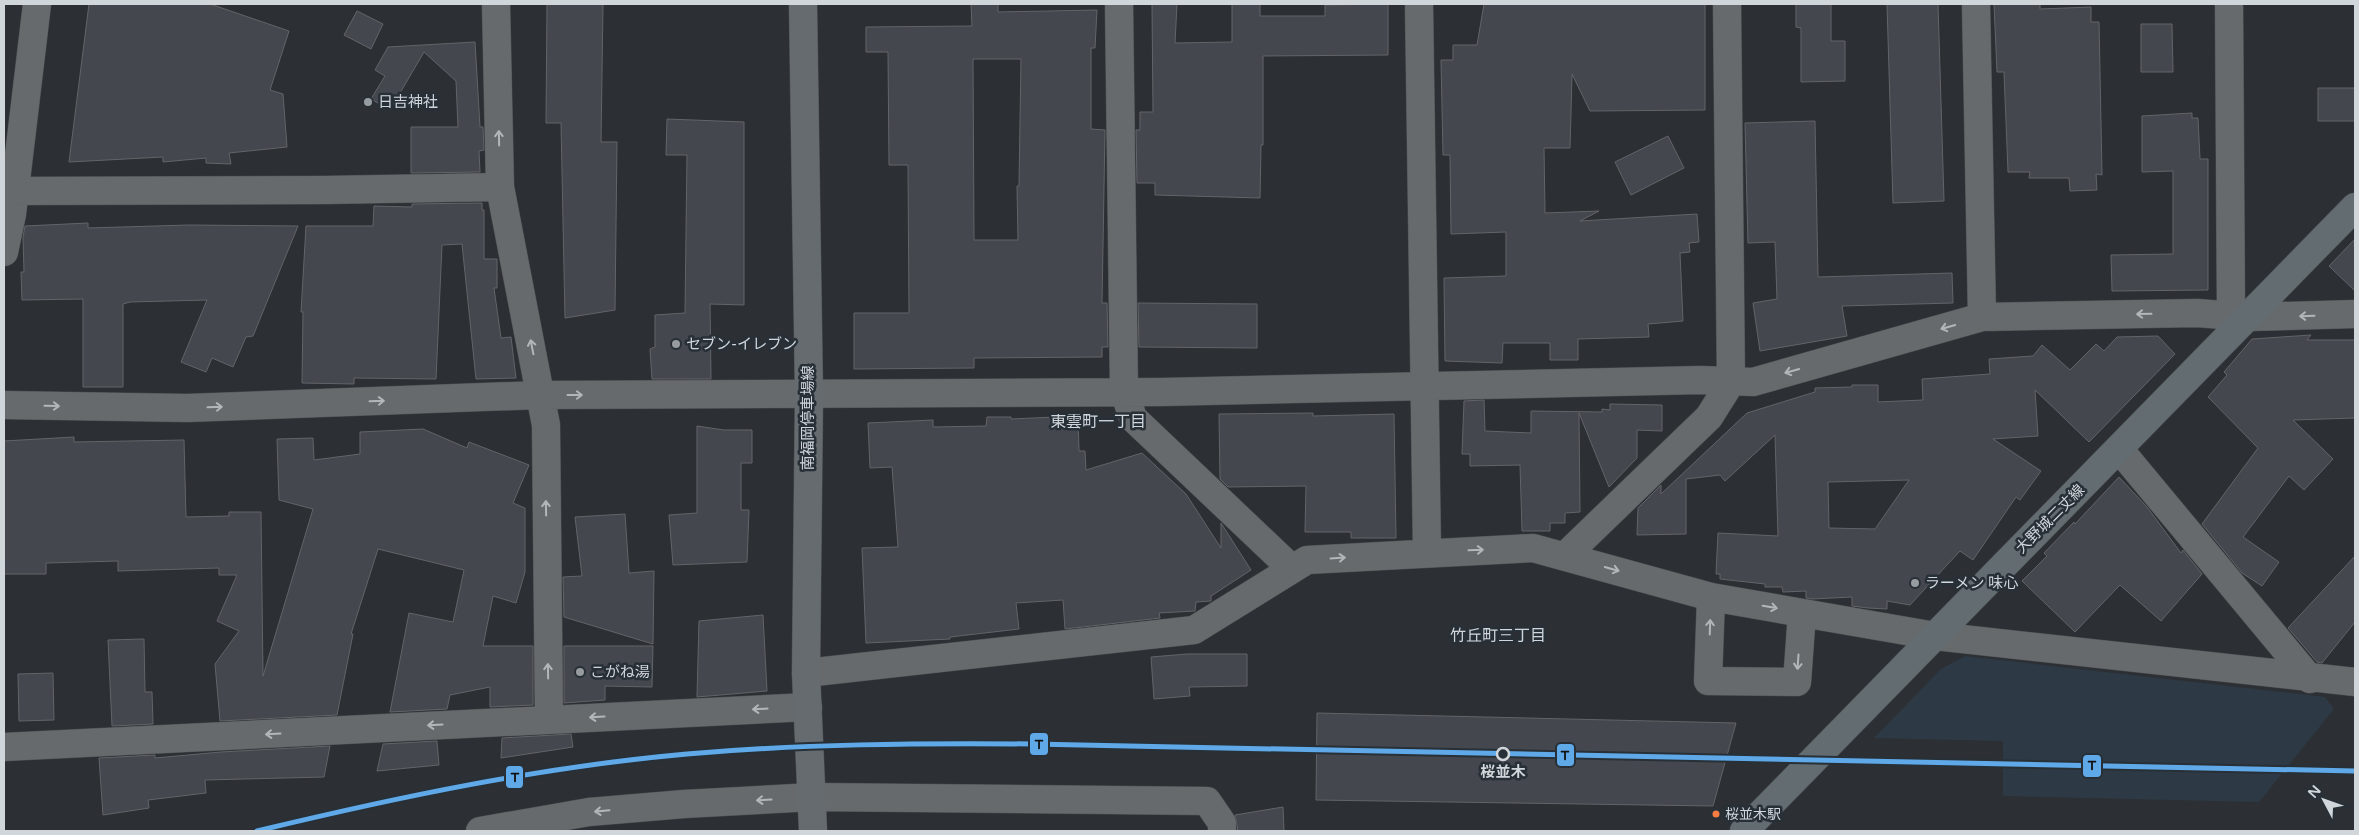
<svg xmlns="http://www.w3.org/2000/svg" width="2359" height="835" viewBox="0 0 2359 835" font-family="'Varela Round','Noto Sans JP',sans-serif">
<rect width="100%" height="100%" fill="#2c3034"/>
<!-- built -->
<path fill="#2d3944" d="M1965,656L2325,697L2334,709L2259,802L2003,796V741L1874,738L1941,669Z"/>
<!-- building -->
<path fill="#44474d" stroke="#626468" fill-rule="evenodd" d="M89,4H210L289,31L270,90L283,94L287,147L229,153L231,164L206,163V158L163,162V157L69,162Z
M547,4H603L601,142H617L615,310L565,318L561,123H546Z
M971,4H998V12L1097,10L1095,48H1091V129L1105,130L1102,303H1107L1108,347H1102V357L974,358V368L854,369V313H909L908,165H889L888,52H866V27L972,26ZM973,59H1021L1019,186H1017L1018,240H974Z
M1152,4H1177L1175,43L1232,42V4H1260V16H1325V5L1388,4V55L1263,56V145H1261L1260,198L1155,195V183H1137L1136,130H1140V112H1153Z
M1484,4H1705V110L1590,111L1572,74L1570,148H1544L1545,213L1599,211L1580,221L1697,214L1699,242L1689,243L1690,252L1680,253L1683,321L1648,324L1649,337L1578,339V360H1550V343H1503L1502,363L1445,361L1444,278L1506,276V232L1451,234L1450,155H1443L1441,60H1453V45H1477Z
M1796,4H1831V41H1845V81L1801,82V28L1796,27Z
M1887,4H1938L1944,201L1893,203Z
M1994,4H2040V9L2091,7V22H2099L2102,175L2096,174L2097,190L2070,191L2069,178H2029L2030,172H2008L2004,72H1997Z
M357,11L383,24L371,49L344,35Z
M2141,24H2172L2173,72H2141Z
M475,42L480,127H483L484,150L479,151L480,172L411,173V127H458L456,81L424,52L390,110L371,99L385,76L375,70L388,47Z
M2318,88H2355V121H2318Z
M2192,113V118H2198L2200,159H2208V290L2112,291L2111,255L2173,254V171L2142,172V116Z
M667,119L744,122V305L710,304L711,379H652L650,349L655,347V315L685,313L687,155H666Z
M1815,121L1818,277L1952,273L1953,303L1842,306L1847,336L1760,351L1753,303L1777,299L1775,242L1748,243L1745,123Z
M1668,136L1684,168L1631,195L1615,162Z
M482,203V210H484V259H497V288H494L501,338L511,337L516,378L476,379L462,244L442,245L436,379L354,378V384L302,383L303,312H301L306,226H373L374,206L412,207V204Z
M88,223V228L189,225L298,226L253,336L246,337L233,367L212,358L206,372L181,362L207,300L130,302L123,304V387H83V299L22,300L21,272H24L23,237L25,226Z
M2355,239V291L2329,266Z
M1138,303L1257,304V348L1139,347Z
M2311,335L2307,340H2355V418L2293,420L2333,459L2304,490L2289,476L2243,537L2279,562L2262,586L2242,573L2202,524L2258,448L2208,397L2227,375L2224,372L2252,339Z
M2158,336L2175,354L2089,442L2035,390L2038,436L1993,439L2041,471L2020,500L2016,497L1973,560L1960,551L1910,605L1887,601V609L1868,608L1852,606V597L1812,599L1806,598V591L1783,592L1782,587H1765V584L1720,579V574H1716L1718,533L1778,536L1775,435L1725,481L1720,475L1686,479V534L1637,535L1638,508L1661,485V494L1747,413L1815,392V388L1852,387V385H1878V402L1923,400L1922,379L1990,374L1989,359L2033,356L2042,345L2070,370L2096,344L2104,351L2117,337ZM1909,480L1875,529L1829,528L1828,482Z
M1484,400L1485,431L1531,433V411L1602,412V409L1610,410V404L1662,405V431L1637,430V458L1609,487L1579,413L1580,512L1565,513V523H1550V531H1522L1520,465L1470,466V454H1462L1464,401Z
M1313,413V416L1394,414L1396,538H1351V532H1305L1306,486L1228,487L1220,479L1219,414Z
M1078,416L1079,451H1085L1086,470L1142,453L1186,494L1221,548V523L1251,570L1211,596V601L1196,602L1195,611L1159,613L1160,618L1065,629L1063,600L1016,603L1019,629L950,637V639L866,643L862,548L898,547L892,467L870,468L868,423L933,420V427L986,426L987,417H1011V419Z
M697,426L724,430H752V463H741V510H749L747,562L673,565L669,515L697,513Z
M423,429L467,448L469,442L529,465L513,503L525,508V572L516,603L493,596L483,646H533V705L490,707V687L450,695L447,709L390,712L409,613L453,622L464,570L378,549L351,634H353L337,715L220,721L215,664L239,631L217,621L237,575H219V568L118,571V561L46,563V574H4V441L74,437V442L184,440L186,517L229,516V512H261L263,676L313,509L279,500L277,439L313,438L314,460L360,454V432Z
M2119,477L2147,507L2181,553L2183,550L2202,574L2161,621L2120,585L2075,632L2022,581L2047,556L2044,553L2074,522L2075,524Z
M625,514L629,573L654,571L653,644L564,617L563,577L582,576L575,517Z
M2355,556V622L2322,663L2317,662L2288,628Z
M763,615L767,691L697,697L699,621Z
M144,639L145,692H152L153,724L112,726L108,640Z
M564,646H653L652,687L605,686V700L564,703Z
M1187,654H1247V686L1189,687L1190,696L1154,699L1151,657Z
M53,673L54,720L19,721L18,674Z
M1317,713L1736,723L1713,806L1316,800Z
M571,734L573,747L501,758L502,738Z
M437,741L439,765L377,771L383,744Z
M330,746L324,777L205,780L206,793L148,800L149,808L103,815L99,758L155,755V758L221,752Z
M1283,807L1284,831H1238L1235,815Z"/>
<g fill="none" stroke-linecap="round" stroke-linejoin="round">
<defs>
<path id="minor" d="M496,4L500,187L546,425L549,720
M1119,4L1124,391L1133,418L1292,569
M1419,4L1427,552
M1976,4L1982,317
M2229,4L2231,316
M4,191L324,190L500,187
M4,252L12,214L37,4
M4,405L187,408L540,395L1163,392L1701,380L1753,382L1982,317L2197,313L2248,317L2355,314
M2119,449L2310,679
M1565,556L1709,417L1731,382L1727,4
M1711,597L1708,681L1797,682L1802,613
M806,673L1194,630L1307,560L1533,548L1711,597L1935,636L2355,682
M4,747L808,707
M480,831L589,812L684,804L813,797L1207,801L1222,823V831"/>
<path id="secondary" d="M803,4L809,395L806,673L813,831"/>
<path id="primary" d="M1744,831L2355,207"/>
</defs>
<!-- minor casing -->
<use href="#minor" stroke="#4a4e51" stroke-width="29"/>
<!-- secondary casing -->
<use href="#secondary" stroke="#4a4e51" stroke-width="29"/>
<!-- primary casing -->
<use href="#primary" stroke="#4a4e51" stroke-width="29"/>
<!-- minor -->
<use href="#minor" stroke="#676a6d" stroke-width="28"/>
<!-- secondary -->
<use href="#secondary" stroke="#656b6f" stroke-width="28"/>
<!-- primary -->
<use href="#primary" stroke="#636c70" stroke-width="28"/>
<defs>
<path id="rail-1" d="M257,831C398,797 541,767 687,754C802,744 917,743 1033,744L2355,771"/>
</defs>
<!-- rail-1 casing -->
<use href="#rail-1" stroke="#283037" stroke-width="9"/>
<!-- rail-1 -->
<use href="#rail-1" stroke="#60a9e9" stroke-width="5"/>
</g>
<!-- one-way arrows -->
<defs><path id="oneway-shaft" d="M-6 0H5M1.5-3L5.5 0L1.5 3" fill="none" stroke-width="1.6" stroke-linecap="round" stroke-linejoin="round" transform="scale(1.25)"/></defs>
<g stroke="#b1b6ba">
<use href="#oneway-shaft" transform="translate(499 138) rotate(-91)"/>
<use href="#oneway-shaft" transform="translate(2144 314) rotate(179)"/>
<use href="#oneway-shaft" transform="translate(2307 316) rotate(178)"/>
<use href="#oneway-shaft" transform="translate(1948 327) rotate(164)"/>
<use href="#oneway-shaft" transform="translate(532 347) rotate(-101)"/>
<use href="#oneway-shaft" transform="translate(1792 371) rotate(164)"/>
<use href="#oneway-shaft" transform="translate(575 395)"/>
<use href="#oneway-shaft" transform="translate(377 401) rotate(-2)"/>
<use href="#oneway-shaft" transform="translate(52 406) rotate(1)"/>
<use href="#oneway-shaft" transform="translate(215 407) rotate(-2)"/>
<use href="#oneway-shaft" transform="translate(546 508) rotate(-91)"/>
<use href="#oneway-shaft" transform="translate(1476 550) rotate(-2)"/>
<use href="#oneway-shaft" transform="translate(1338 558) rotate(-4)"/>
<use href="#oneway-shaft" transform="translate(1612 569) rotate(16)"/>
<use href="#oneway-shaft" transform="translate(1770 607) rotate(10)"/>
<use href="#oneway-shaft" transform="translate(1710 627) rotate(-88)"/>
<use href="#oneway-shaft" transform="translate(1798 662) rotate(94)"/>
<use href="#oneway-shaft" transform="translate(548 671) rotate(-91)"/>
<use href="#oneway-shaft" transform="translate(760 709) rotate(177)"/>
<use href="#oneway-shaft" transform="translate(597 717) rotate(177)"/>
<use href="#oneway-shaft" transform="translate(435 725) rotate(177)"/>
<use href="#oneway-shaft" transform="translate(273 734) rotate(177)"/>
<use href="#oneway-shaft" transform="translate(764 800) rotate(177)"/>
<use href="#oneway-shaft" transform="translate(602 811) rotate(175)"/>
</g>
<!-- markers -->
<g fill="#979ca1" stroke="#283037" stroke-width="2">
<circle cx="368" cy="102" r="5"/>
<circle cx="676" cy="344" r="5"/>
<circle cx="1915" cy="583" r="5"/>
<circle cx="580" cy="672" r="5"/>
</g>
<circle fill="#283037" stroke="#d1d6db" stroke-width="2.5" cx="1503" cy="754" r="6"/>
<circle fill="#f77d43" stroke="#283037" stroke-width="2" cx="1716" cy="814" r="4.5"/>
<g text-anchor="middle" dominant-baseline="central" stroke-width="5" stroke-linejoin="round" paint-order="stroke">
<!-- bus labels -->
<g font-size="14" fill="#d1d6db" stroke="#283037" text-anchor="start">
<text x="1725" y="814">桜並木駅</text>
</g>
<!-- poi labels -->
<g font-size="15" fill="#d1d6db" stroke="#283037" text-anchor="start">
<text x="378" y="102">日吉神社</text>
<text x="686" y="344">セブン-イレブン</text>
<text x="1925" y="583">ラーメン 味心</text>
<text x="590" y="672">こがね湯</text>
</g>
<!-- street labels -->
<g font-size="15" fill="#d1d6db" stroke="#283037">
<text transform="translate(808 418) rotate(-90)">南福岡停車場線</text>
<text transform="translate(2050 519) rotate(-45)">大野城二丈線</text>
</g>
<!-- stop labels -->
<g font-size="15" font-weight="bold" fill="#d1d6db" stroke="#283037">
<text x="1503" y="772">桜並木</text>
</g>
<!-- neighbourhood labels -->
<g font-size="16" fill="#d1d6db" stroke="#283037">
<text x="1098" y="422">東雲町一丁目</text>
<text x="1498" y="636">竹丘町三丁目</text>
</g>
</g>
<g stroke="#283037" stroke-width="2">
<rect x="1029" y="732" width="20" height="24" rx="5" fill="#60a9e9"/>
<rect x="1556" y="743" width="19" height="24" rx="5" fill="#60a9e9"/>
<rect x="2082" y="754" width="20" height="24" rx="5" fill="#60a9e9"/>
<rect x="505" y="765" width="19" height="24" rx="5" fill="#60a9e9"/>
</g>
<g font-size="14" text-anchor="middle" font-weight="bold" fill="#111">
<text x="1039" y="749">T</text>
<text x="1565" y="760">T</text>
<text x="2092" y="770">T</text>
<text x="515" y="782">T</text>
</g>
<!-- border -->
<rect width="2359" height="835" fill="none" stroke="#d1d6db" stroke-width="10"/>
<!-- north arrow -->
<g transform="translate(2324 800) rotate(311)" stroke="#283037" stroke-width="4" paint-order="stroke">
<path d="M0-4L9 19L0 12L-9 19Z" fill="#d1d6db"/>
<text y="-8" font-size="14" font-weight="bold" text-anchor="middle" fill="#d1d6db">N</text>
</g>
</svg>
